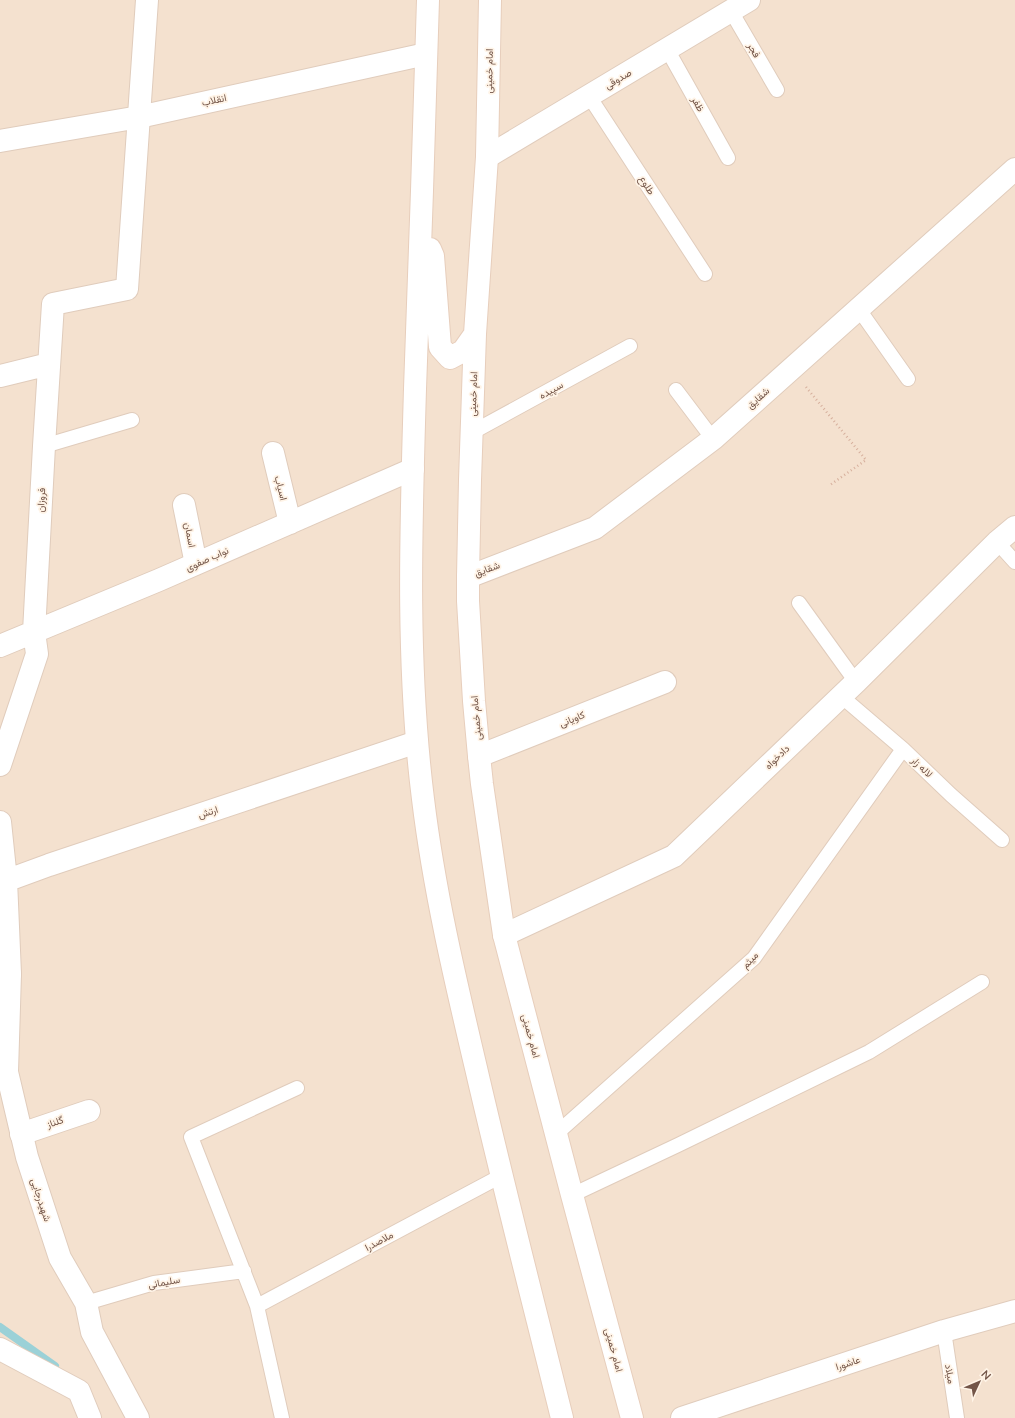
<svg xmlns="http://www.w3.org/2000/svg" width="1015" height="1418" viewBox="0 0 1015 1418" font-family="Mulish,Vazirmatn,sans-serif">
<rect width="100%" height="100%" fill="#fcf0e0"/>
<!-- residential -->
<path fill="#f4e1cf" d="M0,0H1015V1418H0Z"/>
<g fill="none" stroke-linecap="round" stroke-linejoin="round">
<!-- stream -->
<path stroke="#9bd1d7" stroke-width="8" d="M0,1327L55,1366"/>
<defs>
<path id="service" d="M731,11L777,90
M667,49L728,158
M589,96L705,274
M858,308L908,379
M676,390L713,439
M471,433L630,346
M44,446L132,420
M997,542L1015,562
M799,603L856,682
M841,696L903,749L951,795L1002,840
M556,1134L754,958L903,749
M572,1195L678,1145L869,1052L982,982
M86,1303L154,1283L244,1271
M257,1306L501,1176
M944,1331L957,1418
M282,1418L257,1306L191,1137L297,1088"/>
<path id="minor" d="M0,141L139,117L426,54
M487,157L749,0
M0,376L49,364
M273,453L290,523
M184,505L196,564
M468,577L595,528L713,439L1015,169
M0,646L159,580L413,469
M479,756L665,682
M0,765L37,654L34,632L44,446L53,304L127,289L147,0
M0,822L6,880L10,974
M0,883L49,865L417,742
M504,935L674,856L856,682L997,542L1015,527
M21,1134L89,1111
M0,1349L79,1391L90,1418
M682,1418L944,1331L1015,1311"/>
<path id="tertiary" d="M0,973L10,974L7,1072L27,1157L60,1258L86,1303L92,1332L138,1418"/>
<path id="secondary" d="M428,0C424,130 420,259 415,389C411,526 406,663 423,799C434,890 455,979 476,1068C503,1185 533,1301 562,1418
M490,0L487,157L475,334L470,480L468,577V601L474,701L479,756L482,784L504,935L572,1195L632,1418
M430,249L433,256L440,347L450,358L463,351L475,334"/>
</defs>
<!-- service casing -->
<use href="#service" stroke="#e0ccbc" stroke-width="16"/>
<!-- minor casing -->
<use href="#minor" stroke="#e0ccbc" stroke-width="24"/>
<!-- tertiary casing -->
<use href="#tertiary" stroke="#e0ccbc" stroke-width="24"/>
<!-- secondary casing -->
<use href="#secondary" stroke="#e7cebc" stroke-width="24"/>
<!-- path -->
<path stroke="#d6af9c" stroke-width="2.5" stroke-dasharray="1 3" stroke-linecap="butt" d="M806,387L866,460L830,485"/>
<!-- service -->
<use href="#service" stroke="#fff" stroke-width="14"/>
<!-- minor -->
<use href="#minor" stroke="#fff" stroke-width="22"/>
<!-- tertiary -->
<use href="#tertiary" stroke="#fff" stroke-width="22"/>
<!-- secondary -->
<use href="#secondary" stroke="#fff" stroke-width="22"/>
</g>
<g text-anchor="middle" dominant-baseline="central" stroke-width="3.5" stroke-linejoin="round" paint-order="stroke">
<!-- street labels -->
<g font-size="10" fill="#735548" stroke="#fff4e7">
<text transform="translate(754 50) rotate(60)">فجر</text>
<text transform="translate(489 71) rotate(-89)">امام خمینی</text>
<text transform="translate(618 79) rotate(-31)">صدوقی</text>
<text transform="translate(214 100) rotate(-12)">انقلاب</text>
<text transform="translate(698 104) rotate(61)">ظفر</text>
<text transform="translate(647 185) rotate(57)">طلوع</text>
<text transform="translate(551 390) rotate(-29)">سپیده</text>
<text transform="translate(473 394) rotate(-88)">امام خمینی</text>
<text transform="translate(758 398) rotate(-42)">شقایق</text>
<text transform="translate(281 488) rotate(76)">اسیاب</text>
<text transform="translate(41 500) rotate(-87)">فروزان</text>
<text transform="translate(190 535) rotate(79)">اسمان</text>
<text transform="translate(207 559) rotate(-24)">نواب صفوی</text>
<text transform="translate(487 569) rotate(-21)">شقایق</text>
<text transform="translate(476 718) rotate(-95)">امام خمینی</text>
<text transform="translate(572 719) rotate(-22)">کاویانی</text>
<text transform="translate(777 757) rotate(-44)">دادخواه</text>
<text transform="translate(922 767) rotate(44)">لاله زار</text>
<text transform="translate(208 812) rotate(-18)">ارتش</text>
<text transform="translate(750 960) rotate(-46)">میثم</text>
<text transform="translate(531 1036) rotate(75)">امام خمینی</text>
<text transform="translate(55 1122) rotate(-19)">گلناز</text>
<text transform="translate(41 1200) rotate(72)">شهیدرجایی</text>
<text transform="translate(379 1241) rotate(-28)">ملاصدرا</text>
<text transform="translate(164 1282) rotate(-10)">سلیمانی</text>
<text transform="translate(614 1350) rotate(75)">امام خمینی</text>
<text transform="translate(848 1363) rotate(-18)">عاشورا</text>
<text transform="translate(950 1374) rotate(81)">میلاد</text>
</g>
</g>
<!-- north arrow -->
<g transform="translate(979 1382) rotate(46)" stroke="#fff4e7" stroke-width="3" paint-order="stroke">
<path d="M0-3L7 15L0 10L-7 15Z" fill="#735548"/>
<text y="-6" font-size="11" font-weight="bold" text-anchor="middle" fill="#735548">N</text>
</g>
</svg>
